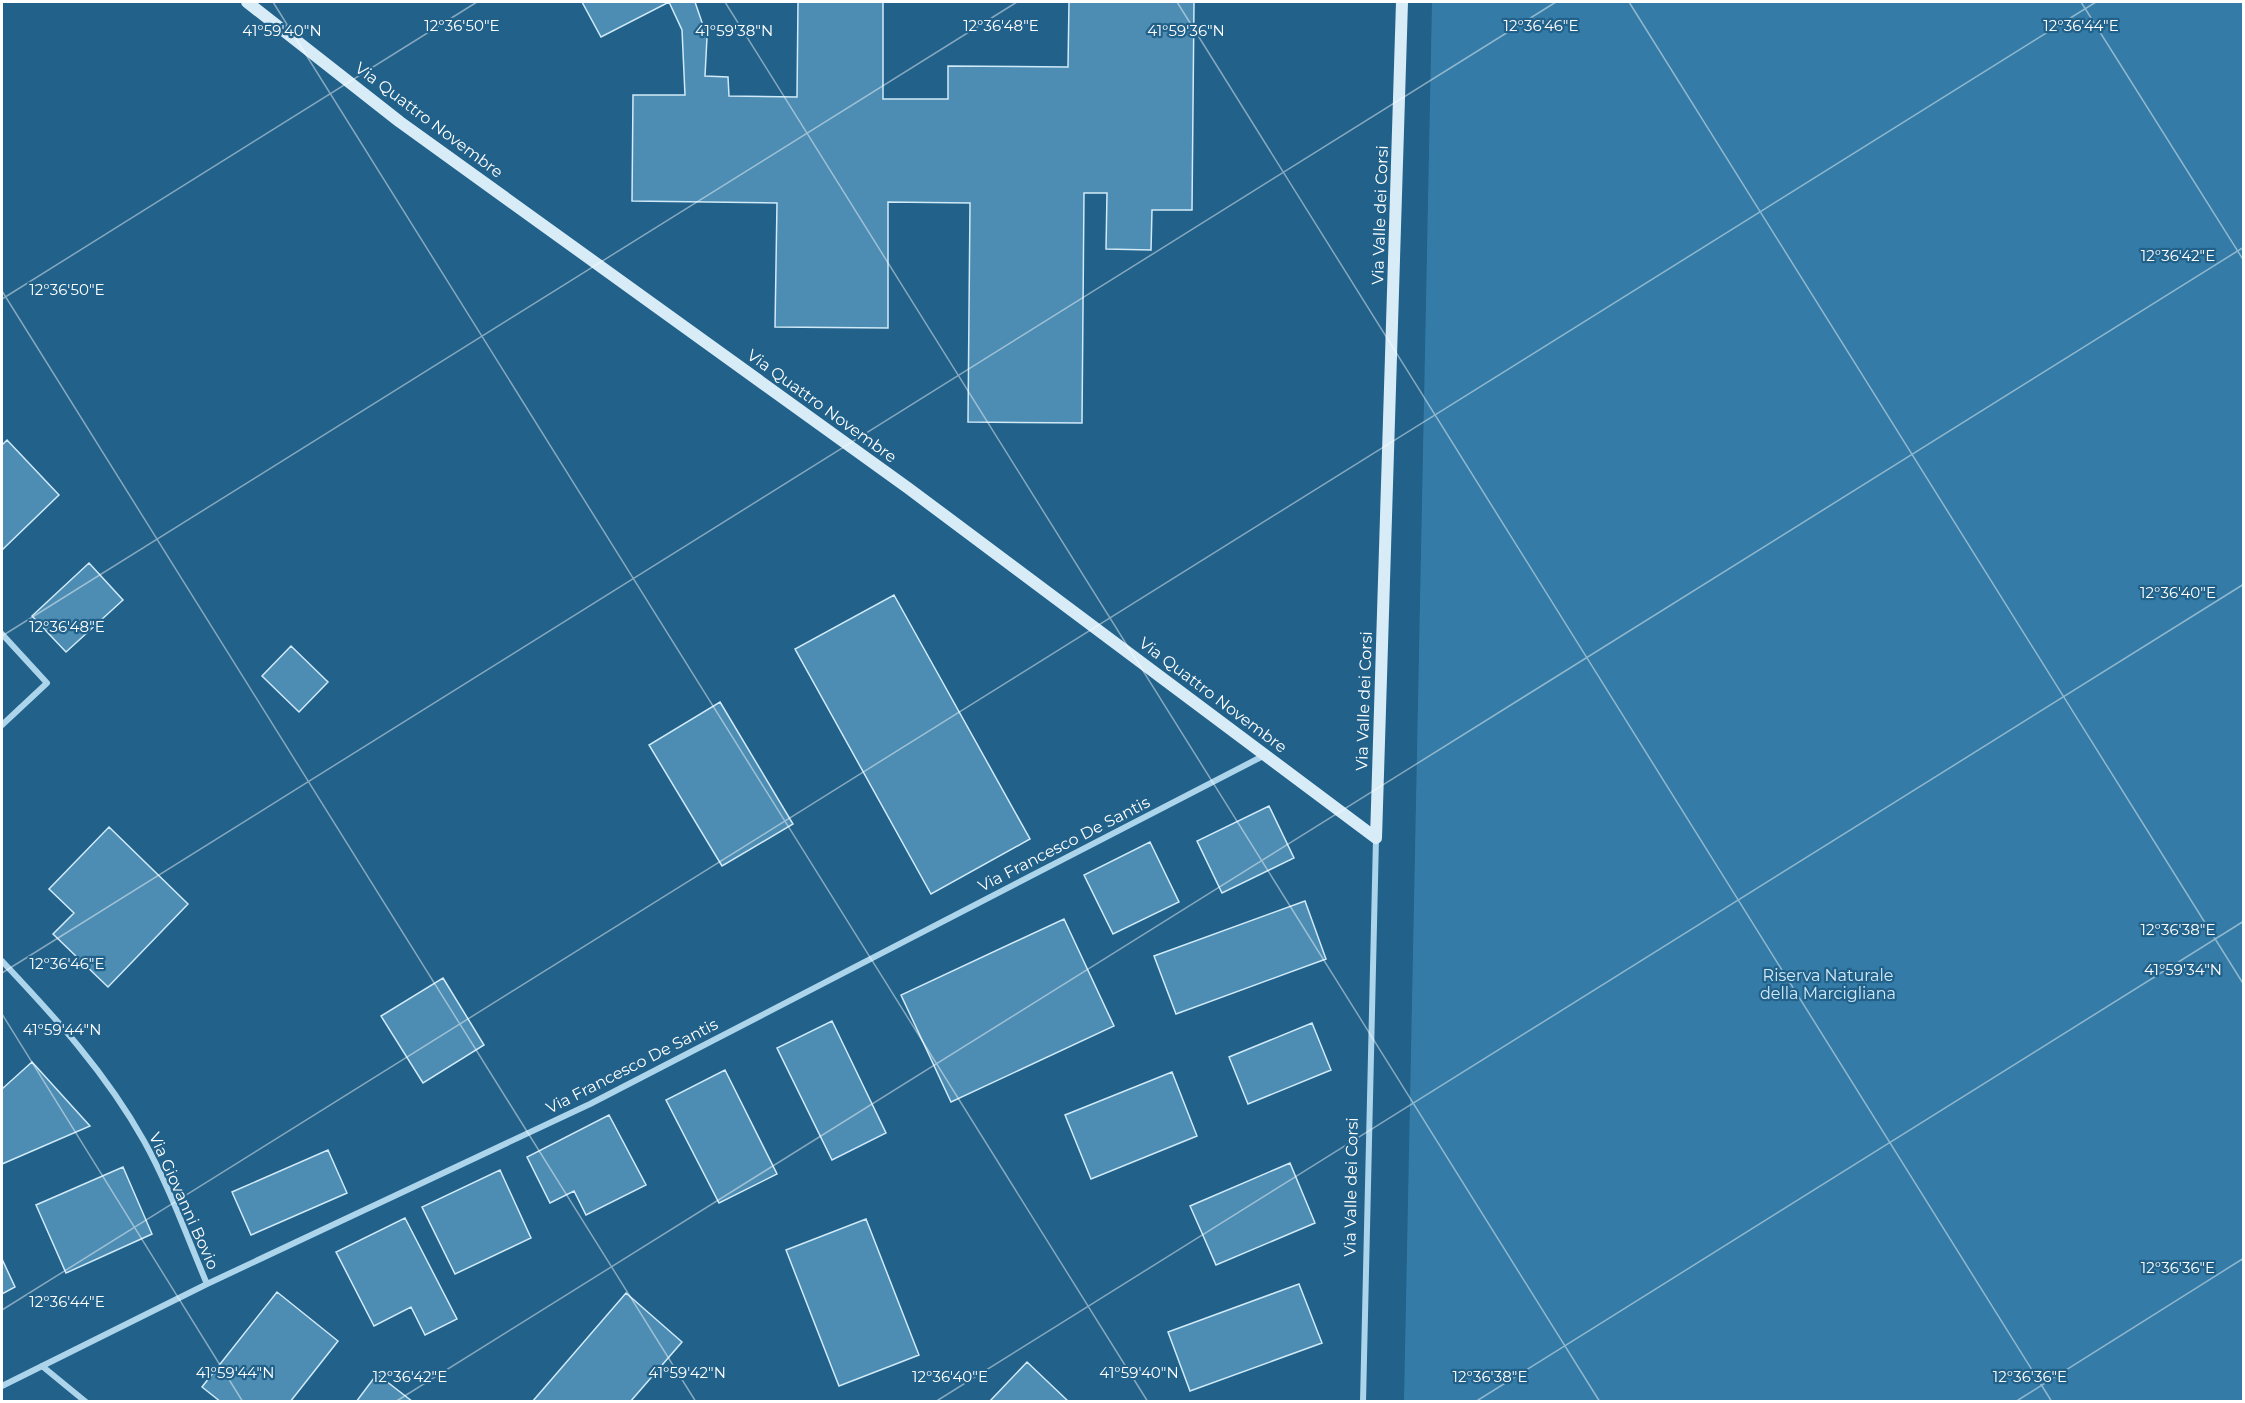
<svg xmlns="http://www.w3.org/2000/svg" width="2245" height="1403" viewBox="0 0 2245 1403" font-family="Montserrat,sans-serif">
<rect width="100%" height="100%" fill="#21618a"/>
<!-- green -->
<path fill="#347ca7" d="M1432,2H2243V1401H1404Z"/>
<!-- building -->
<path fill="#4d8db3" stroke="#d1eaf8" stroke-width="1.5" d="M582,2H695L707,37L705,76L728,77L729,96L797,97L798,2H883V99H948V66L1068,67L1069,2H1194L1192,210H1152L1151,250L1106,249L1107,193H1084L1082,423L968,422L970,203L888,202V328L775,327L777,203L632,201L633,95H685L682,30L669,2L601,37Z
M7,440L59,495L2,550V445Z
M89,563L123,600L66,652L32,616Z
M894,595L1030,839L931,894L795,649Z
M291,646L328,682L299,712L262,676Z
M720,702L793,824L722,866L649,745Z
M1269,806L1294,858L1222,893L1197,841Z
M109,827L188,904L108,987L53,934L74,913L49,889Z
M1150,842L1179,902L1113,934L1084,875Z
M1305,901L1326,959L1176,1014L1154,956Z
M1064,919L1114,1026L951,1102L901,995Z
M443,978L484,1045L423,1083L381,1016Z
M832,1021L886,1133L832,1160L777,1048Z
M1312,1023L1331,1070L1248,1104L1229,1057Z
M32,1062L90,1126L2,1164V1089Z
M725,1070L777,1174L719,1203L666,1100Z
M1172,1072L1197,1136L1091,1179L1065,1115Z
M609,1115L646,1185L586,1215L574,1191L550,1203L527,1157Z
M328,1150L347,1193L251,1235L232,1192Z
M1290,1163L1315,1223L1216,1265L1190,1206Z
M123,1167L152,1234L66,1273L36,1205Z
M500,1170L531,1238L455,1274L422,1207Z
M405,1218L457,1319L425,1335L411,1307L374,1326L336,1252Z
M866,1219L919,1355L839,1386L786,1250Z
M2,1259L15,1287L2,1294Z
M1299,1284L1322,1343L1190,1391L1168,1332Z
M277,1292L338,1341L290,1402H221L202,1387Z
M626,1293L682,1342L630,1402H532Z
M1027,1362L1068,1401V1402H989Z
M377,1374L413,1402H356Z"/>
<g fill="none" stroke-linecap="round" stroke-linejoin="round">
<!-- street -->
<path stroke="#acd4eb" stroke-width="6" d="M2,634L47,683L2,725
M2,961C55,1017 106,1073 144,1141C169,1186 187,1237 207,1284
M42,1366L86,1402
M2,1386L207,1284L590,1104L1265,755
M1363,1402L1376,838"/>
<!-- secondary -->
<path stroke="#d8ecf8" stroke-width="12" d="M247,2L400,122L908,488L1376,838
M1376,838L1402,2"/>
</g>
<!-- ticks -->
<path fill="none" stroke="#fff" stroke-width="1.5" stroke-opacity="0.45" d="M273,2L1148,1402M725,2L1600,1402M1177,2L2052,1402M1629,2L2244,985M2081,2L2244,261M2,291L696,1402M2,299L477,2M2,636L1017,2M2,973L1556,2M2,1014L243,1402M2,1310L2096,2M395,1402L2244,247M935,1402L2244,584M1475,1402L2244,921M2015,1402L2244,1258"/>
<g text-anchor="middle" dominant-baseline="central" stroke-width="4.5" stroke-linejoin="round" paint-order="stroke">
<!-- street labels -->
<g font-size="16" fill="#fff" stroke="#21618a">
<text transform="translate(429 120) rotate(37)">Via Quattro Novembre</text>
<text transform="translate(1380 215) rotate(-88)">Via Valle dei Corsi</text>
<text transform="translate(822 406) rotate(36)">Via Quattro Novembre</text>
<text transform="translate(1213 695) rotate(37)">Via Quattro Novembre</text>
<text transform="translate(1364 701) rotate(-88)">Via Valle dei Corsi</text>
<text transform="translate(1064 844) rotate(-27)">Via Francesco De Santis</text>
<text transform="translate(632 1066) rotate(-27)">Via Francesco De Santis</text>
<text transform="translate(1351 1187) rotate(-89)">Via Valle dei Corsi</text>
<text transform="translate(184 1201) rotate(66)">Via Giovanni Bovio</text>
</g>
<!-- park labels -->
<g font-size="16" fill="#d1eaf8" stroke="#21618a">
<text x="1828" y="975">Riserva Naturale<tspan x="1828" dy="18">della Marcigliana</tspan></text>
</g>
</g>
<g font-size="15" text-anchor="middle" fill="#fff" stroke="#21618a" stroke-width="4.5" stroke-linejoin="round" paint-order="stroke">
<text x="462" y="31">12°36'50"E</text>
<text x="1001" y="31">12°36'48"E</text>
<text x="1541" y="31">12°36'46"E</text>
<text x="2081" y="31">12°36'44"E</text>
<text x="1186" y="36">41°59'36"N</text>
<text x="282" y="36">41°59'40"N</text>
<text x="734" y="36">41°59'38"N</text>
<text x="2178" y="261">12°36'42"E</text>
<text x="67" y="295">12°36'50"E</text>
<text x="2178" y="598">12°36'40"E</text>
<text x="67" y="632">12°36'48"E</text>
<text x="2178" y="935">12°36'38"E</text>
<text x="67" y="969">12°36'46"E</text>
<text x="2183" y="975">41°59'34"N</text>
<text x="62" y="1035">41°59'44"N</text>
<text x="2178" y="1273">12°36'36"E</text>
<text x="67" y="1307">12°36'44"E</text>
<text x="235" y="1378">41°59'44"N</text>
<text x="687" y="1378">41°59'42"N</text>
<text x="1139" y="1378">41°59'40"N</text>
<text x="410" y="1382">12°36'42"E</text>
<text x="950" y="1382">12°36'40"E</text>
<text x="1490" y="1382">12°36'38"E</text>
<text x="2030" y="1382">12°36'36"E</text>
</g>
<!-- border -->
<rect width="2245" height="1403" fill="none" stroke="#ffffff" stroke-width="6"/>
</svg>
